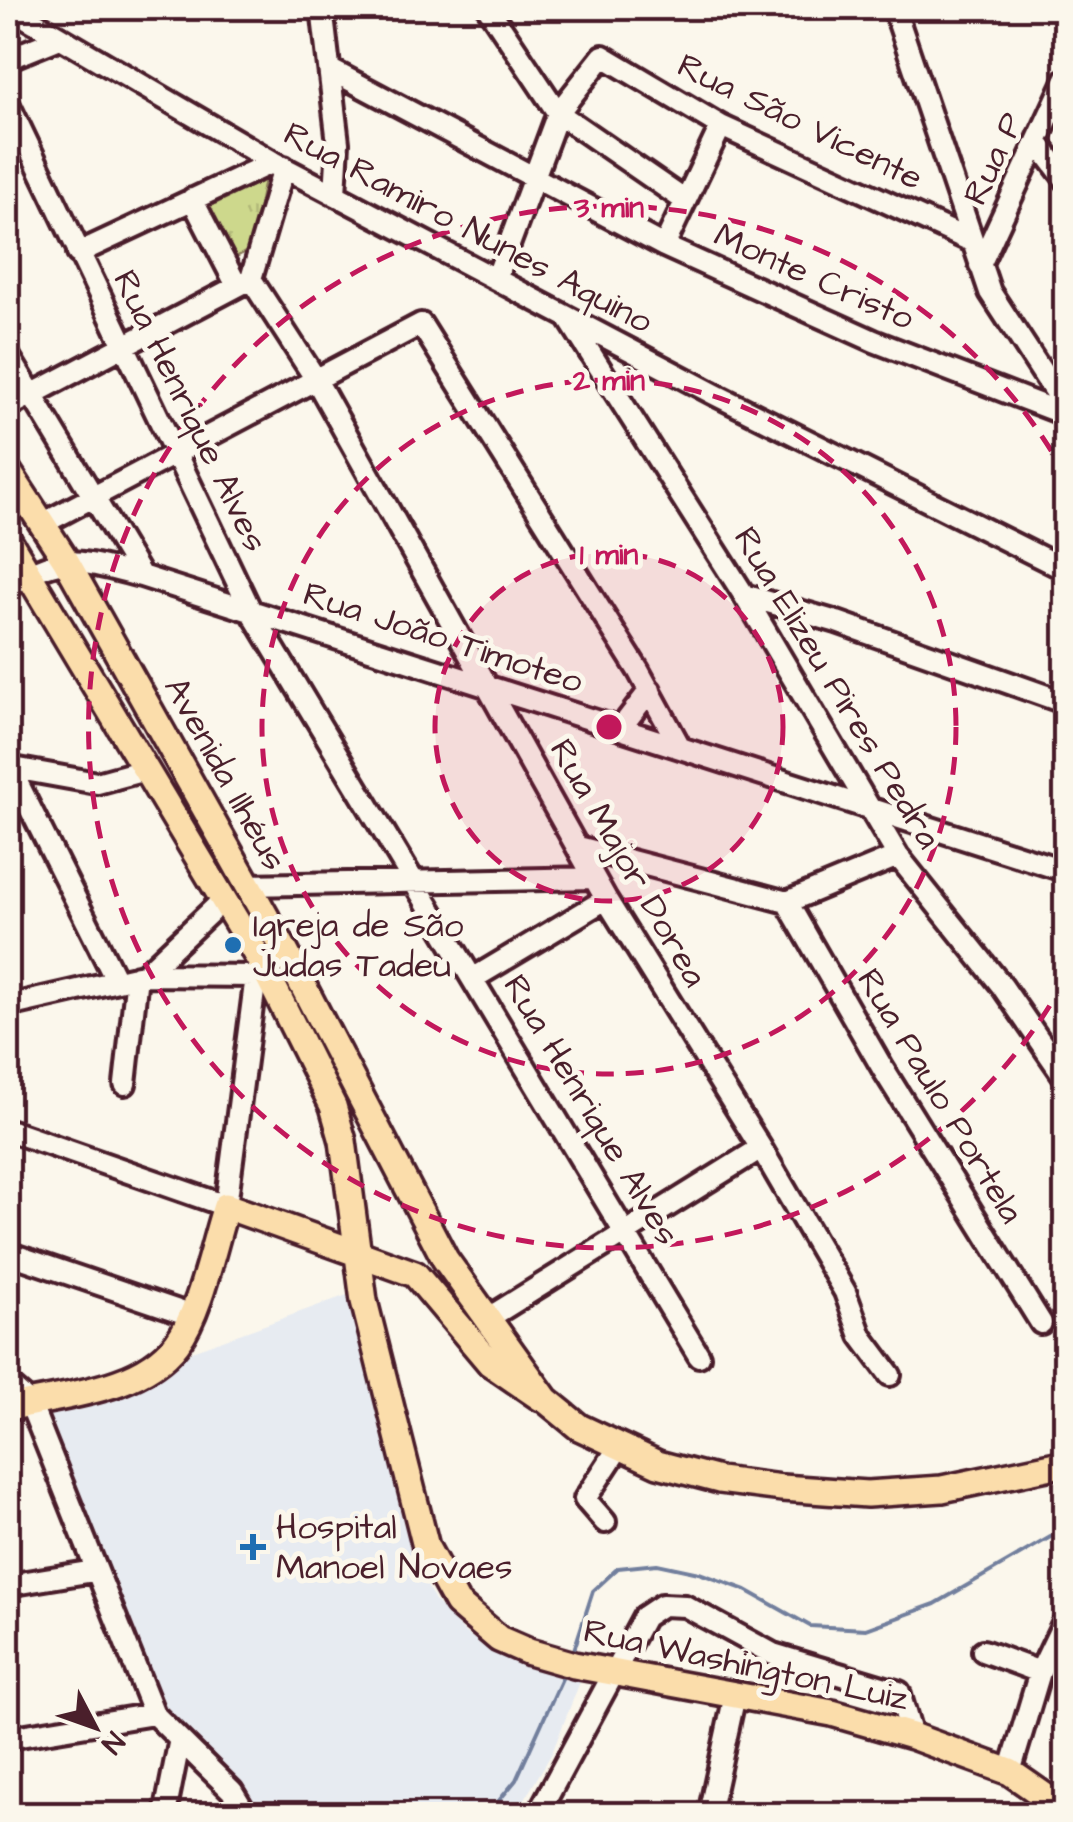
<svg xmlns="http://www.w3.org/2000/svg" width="1073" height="1822" viewBox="0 0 1073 1822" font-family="'Architects Daughter',sans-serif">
<defs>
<pattern id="grass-tufts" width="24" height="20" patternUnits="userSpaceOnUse" patternTransform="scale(2.5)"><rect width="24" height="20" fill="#cdd88c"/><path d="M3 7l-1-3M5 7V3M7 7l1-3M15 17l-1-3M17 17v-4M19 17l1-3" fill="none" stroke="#b2b979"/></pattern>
</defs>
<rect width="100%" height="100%" fill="#fbf7ec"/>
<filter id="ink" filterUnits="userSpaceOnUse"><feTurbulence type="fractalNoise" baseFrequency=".01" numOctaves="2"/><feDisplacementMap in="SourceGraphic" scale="20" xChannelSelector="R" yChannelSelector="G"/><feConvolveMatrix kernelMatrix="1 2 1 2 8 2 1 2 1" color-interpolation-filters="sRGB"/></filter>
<g filter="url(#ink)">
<!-- built -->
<path fill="#e7ebf1" d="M347,1295L367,1354L419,1570L435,1601L464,1632L493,1652L570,1675L580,1682L552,1753L516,1814H257L239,1784L188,1738L153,1691L43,1410L146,1381L187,1353Z"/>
<!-- grass -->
<path fill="url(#grass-tufts)" stroke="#8c7c5c" stroke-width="2.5" d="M264,180L251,249L234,258L208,207Z"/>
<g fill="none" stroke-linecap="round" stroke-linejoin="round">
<!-- stream -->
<path stroke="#727f9d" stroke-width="4" d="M572,1656L593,1591L618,1568L657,1564L699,1573L746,1590L810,1626L866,1629L935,1604L1066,1528
M488,1814L516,1780L564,1674"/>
<defs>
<path id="minor" d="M10,8L273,162L714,394L1066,570
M322,8L338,143L335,194
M488,8L558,113L684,200
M894,8L990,292L1066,409
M8,59L60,38
M331,70L664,246L874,341L1066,415
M8,103L251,611L699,1356
M1038,143L1066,180
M192,199L237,286
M664,246L721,126
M78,253L273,162
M980,265L1066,79
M497,277L558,113L603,56L721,126L971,241
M251,279L315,378L606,899L761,1148L845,1292L861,1336L890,1375
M251,279L284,167
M570,321L744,595L898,856L1002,986L1066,1079
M8,355L141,576
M8,407L251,279
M44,523L421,324L638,670L680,747
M8,588C60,549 82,562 141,576L1066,871
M744,595L837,622L1066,703
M620,729L650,690
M8,767L97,783L145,770
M10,768L116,980
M578,847L787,902L898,856
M248,885L594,878
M787,902L883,1069L1041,1323
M144,975L223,900
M474,978L606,899
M8,1006L144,975L256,976
M125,1084L137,976
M8,1130L226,1206L256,976L262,964
M8,1253L190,1315
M490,1317L761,1148
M8,1384L30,1403L154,1714L232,1791L246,1814
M605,1522L585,1499L619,1447
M8,1585L94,1571
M983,1651L1040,1672
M8,1738L154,1714
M1010,1772L1040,1672L1066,1618
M165,1814L179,1744
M538,1814L644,1617L662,1605L685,1606L773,1654L899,1692L912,1736
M709,1814L735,1695"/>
<path id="major" d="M8,471L65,559L285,951L445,1259L546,1400L579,1427L658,1464L719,1480L782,1488L867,1494L942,1489L1066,1463
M8,540L262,964L333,1106L343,1141L364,1301L426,1547L457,1603L499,1639L529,1652L574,1665L832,1713L912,1736L1010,1772L1066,1811
M8,1408C62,1395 141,1391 177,1343C201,1311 213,1245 226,1206L415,1274L490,1363L541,1398"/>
</defs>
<!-- minor casing -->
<use href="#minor" stroke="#4a1f2b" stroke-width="28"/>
<!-- major casing -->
<use href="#major" stroke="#4a1f2b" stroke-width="32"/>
<!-- minor -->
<use href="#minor" stroke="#fbf7ec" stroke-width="20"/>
<!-- major -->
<use href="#major" stroke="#fbddab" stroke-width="25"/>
</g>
</g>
<!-- distance rings -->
<circle cx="609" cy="727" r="174" fill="#c2185b" fill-opacity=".12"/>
<g fill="none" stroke="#c2185b" stroke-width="5" stroke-dasharray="18 12">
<circle cx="609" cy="727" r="174"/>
<circle cx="609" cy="727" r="347"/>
<path d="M1065 980A521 521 0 1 1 1065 474"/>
</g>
<!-- markers -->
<g fill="#1f6fb2" stroke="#fbf7ec" stroke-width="4">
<circle cx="233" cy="945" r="10"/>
<path d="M248 1532h10v10h10v10h-10v10h-10v-10h-10v-10h10z"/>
</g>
<g text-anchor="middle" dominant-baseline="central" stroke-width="10" stroke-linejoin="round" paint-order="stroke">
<!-- street labels -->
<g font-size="35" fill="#4a1f2b" stroke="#fbf7ec">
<text transform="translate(800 122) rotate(26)">Rua São Vicente</text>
<text transform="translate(994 159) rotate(-65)">Rua P</text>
<text transform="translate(468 228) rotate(28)">Rua Ramiro Nunes Aquino</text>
<text transform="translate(814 277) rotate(24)">Monte Cristo</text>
<text transform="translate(190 411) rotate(64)">Rua Henrique Alves</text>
<text transform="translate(443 638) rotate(18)">Rua João Timoteo</text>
<text transform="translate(837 688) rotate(59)">Rua Elizeu Pires Pedra</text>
<text transform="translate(225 774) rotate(61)">Avenida Ilhéus</text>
<text transform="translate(628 863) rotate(60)">Rua Major Dorea</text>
<text transform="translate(940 1096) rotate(59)">Rua Paulo Portela</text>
<text transform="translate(591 1110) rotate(59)">Rua Henrique Alves</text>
<text transform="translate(746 1665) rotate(12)">Rua Washington Luiz</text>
</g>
<!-- poi labels -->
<g font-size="35" fill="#4a1f2b" stroke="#fbf7ec" text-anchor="start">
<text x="253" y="925">Igreja de São<tspan x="253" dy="40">Judas Tadeu</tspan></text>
<text x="276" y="1527">Hospital<tspan x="276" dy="40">Manoel Novaes</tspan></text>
</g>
</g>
<circle cx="609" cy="727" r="15" fill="#c2185b" stroke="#fbf7ec" stroke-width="5"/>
<g font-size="30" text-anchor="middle" font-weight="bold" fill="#c2185b" stroke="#fbf7ec" stroke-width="10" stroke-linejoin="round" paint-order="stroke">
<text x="609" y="217">3 min</text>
<text x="609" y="390">2 min</text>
<text x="609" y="564">1 min</text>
</g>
<!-- margin -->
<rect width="1073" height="1822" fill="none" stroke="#fbf7ec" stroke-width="40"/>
<rect x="20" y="20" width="1033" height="1782" fill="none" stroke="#4a1f2b" stroke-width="4" filter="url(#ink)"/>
<!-- north arrow -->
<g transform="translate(95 1727) rotate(131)" stroke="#fbf7ec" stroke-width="8" paint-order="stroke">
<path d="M0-8L18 38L0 25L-18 38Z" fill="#4a1f2b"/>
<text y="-15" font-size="28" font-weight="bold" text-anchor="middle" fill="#4a1f2b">N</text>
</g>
</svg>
